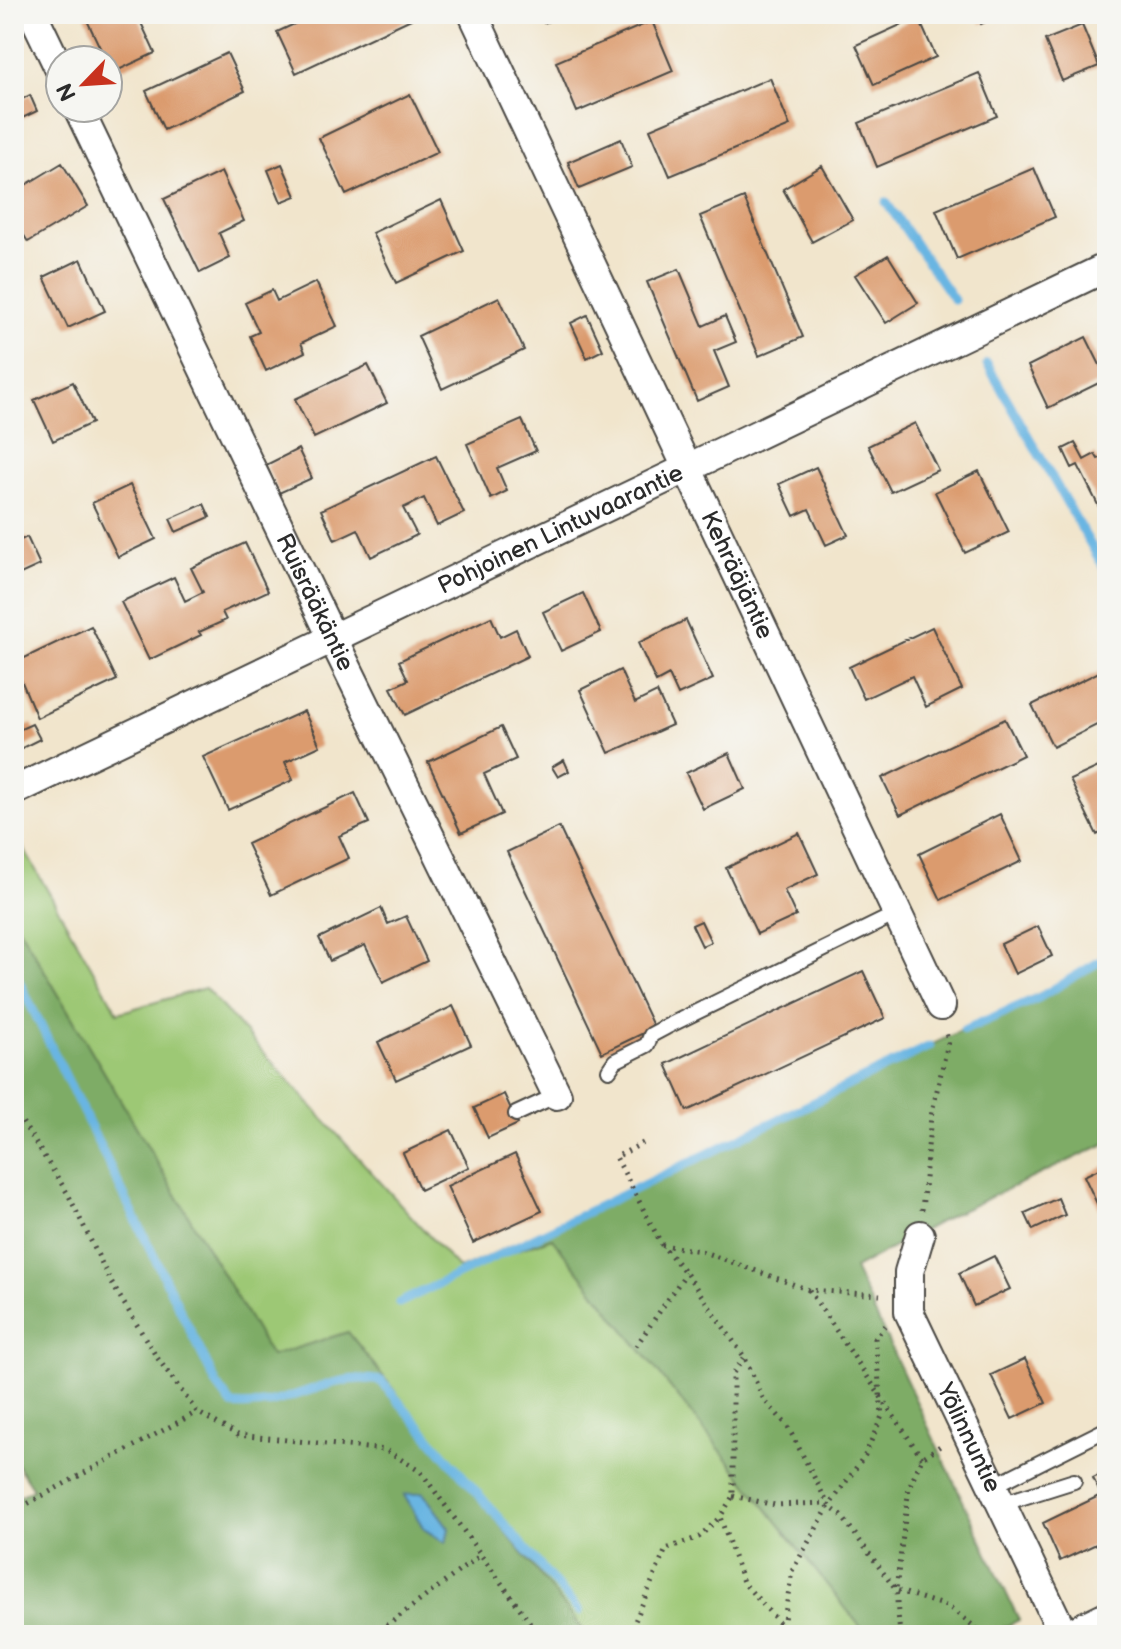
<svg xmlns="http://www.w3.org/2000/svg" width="1121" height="1649" viewBox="0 0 1121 1649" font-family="'Balsamiq Sans',sans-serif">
<rect width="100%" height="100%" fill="#f6f6f2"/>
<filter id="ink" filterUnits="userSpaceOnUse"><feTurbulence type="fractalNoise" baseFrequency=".0125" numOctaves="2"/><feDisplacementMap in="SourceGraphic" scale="16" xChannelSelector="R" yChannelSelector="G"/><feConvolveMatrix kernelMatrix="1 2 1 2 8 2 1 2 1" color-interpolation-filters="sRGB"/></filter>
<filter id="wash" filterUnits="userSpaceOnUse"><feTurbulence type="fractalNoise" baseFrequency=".006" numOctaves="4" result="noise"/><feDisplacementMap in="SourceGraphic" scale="32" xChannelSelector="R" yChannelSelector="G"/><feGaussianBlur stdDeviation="1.8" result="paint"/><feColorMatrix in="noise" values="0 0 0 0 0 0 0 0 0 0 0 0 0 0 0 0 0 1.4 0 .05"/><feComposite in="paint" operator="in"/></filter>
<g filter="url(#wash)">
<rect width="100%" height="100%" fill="#f1e5cc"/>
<!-- green -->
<path fill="#9dc875" stroke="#647a50" stroke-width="2" d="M14,832L118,1013L205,988L459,1269L552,1238L867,1635H587L348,1332L271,1357L14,919Z"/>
<!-- forest -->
<path fill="#7eac66" stroke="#546c48" stroke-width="2" d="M14,919L271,1356L348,1332L587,1635H14V1499L33,1489L14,1460Z
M1107,961V1143L950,1216L854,1269L1019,1620L989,1635H867L552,1238L459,1270Z"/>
<!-- water -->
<path fill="#69b5e2" stroke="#4a7086" stroke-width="2" d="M423,1493L449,1528L446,1543L424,1529L404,1495Z"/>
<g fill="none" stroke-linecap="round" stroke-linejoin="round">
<!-- stream -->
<path stroke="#69b5e2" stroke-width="9" d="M886,202L954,300
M987,364L1107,573
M14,971L217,1385L232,1405C284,1412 330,1369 381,1381L579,1611
M964,1030L1040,997L1107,957
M399,1303L930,1046"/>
</g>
<g id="blocks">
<!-- building -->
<path fill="#db9b6e" d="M84,14H137L155,53L112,73Z
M316,14H408L411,19L296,73L277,32Z
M540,14H566L544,23Z
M976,14H1004L981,24Z
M918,17L936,57L874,85L856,45Z
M652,21L673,71L577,112L556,62Z
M1082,25L1099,66L1062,81L1045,40Z
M227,53L245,91L164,130L146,91Z
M979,73L997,116L877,167L859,123Z
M770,78L790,126L670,176L650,129Z
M410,94L438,152L346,195L319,138Z
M30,95L37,111L14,122V103Z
M621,139L632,167L579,189L568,162Z
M62,163L88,206L28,242L14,219V192Z
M282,164L296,196L281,202L268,170Z
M822,166L853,220L812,242L783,189Z
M1034,168L1055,217L957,259L936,210Z
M221,172L244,221L219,233L230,258L200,273L164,199Z
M744,198L803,337L759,356L700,216Z
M441,200L464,251L396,283L372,233Z
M888,255L918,303L886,323L855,275Z
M81,259L105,311L68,328L44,277Z
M679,269L703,326L725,316L736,342L714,351L729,387L697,401L647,282Z
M316,282L337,326L301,343L305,352L266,371L250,336L259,332L245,303L272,290L277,301Z
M499,297L524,350L442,389L418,336Z
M587,315L603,350L587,358L571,323Z
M1086,337L1107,379L1048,408L1028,366Z
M368,365L387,403L314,438L295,399Z
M73,382L92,423L53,441L34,400Z
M522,420L536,451L497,468L507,491L491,499L467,444Z
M915,423L938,470L891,492L868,446Z
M1075,443L1084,460L1095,454L1098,459L1107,455V515L1104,517L1078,465L1072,468L1063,449Z
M298,449L312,478L279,493L266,465Z
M436,456L464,513L437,526L424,498L403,508L417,535L371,557L358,529L335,540L321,510Z
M816,467L848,535L826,545L809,509L794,516L779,484Z
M979,471L1009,532L965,553L935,492Z
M130,485L156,539L118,557L92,503Z
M204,504L210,517L176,532L170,519Z
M27,537L40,565L14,577V543Z
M245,543L268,591L222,612L226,620L199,632L201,635L149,660L121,602L174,577L185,601L203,592L191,568Z
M583,593L601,632L561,651L543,612Z
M491,617L500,637L516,629L528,656L405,715L391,688L408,680L399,661Z
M686,620L713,679L678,695L669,675L656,682L638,643Z
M91,626L117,680L37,718L14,663Z
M932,627L962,689L926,707L912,676L864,699L849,667Z
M1107,668V720L1053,747L1032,705Z
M620,670L635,703L657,692L672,725L609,753L580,690Z
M304,711L320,746L285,762L293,780L228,810L203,757Z
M1005,719L1023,755L900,815L882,778Z
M32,724L40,739L14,752V732Z
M501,727L516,759L484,774L502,814L461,833L428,762Z
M729,753L745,789L703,809L686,773Z
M564,760L569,771L558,777L552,767Z
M1107,763V830L1097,835L1070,780Z
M355,793L369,823L339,836L349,858L271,895L247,844Z
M1000,814L1022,861L941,900L919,854Z
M559,827L654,1028L602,1053L507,852Z
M799,833L818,874L784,890L796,916L757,934L726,868Z
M381,908L388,924L406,916L427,961L383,982L365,945L330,961L319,938Z
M701,921L711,942L702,946L692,925Z
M1038,926L1052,956L1015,974L1001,944Z
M863,971L885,1018L687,1111L666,1064Z
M453,1006L471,1045L396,1080L378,1042Z
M504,1094L518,1124L488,1138L474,1108Z
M451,1130L469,1167L420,1190L403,1153Z
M515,1154L542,1211L473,1243L447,1186Z
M1107,1165V1225L1084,1176Z
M1058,1198L1065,1215L1033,1230L1025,1213Z
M994,1256L1010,1289L974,1306L959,1273Z
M1025,1359L1046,1403L1012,1419L991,1375Z
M1107,1471V1539L1060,1561L1043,1523L1101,1495L1093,1478Z"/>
</g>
</g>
<g filter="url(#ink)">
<use href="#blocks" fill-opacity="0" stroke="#494743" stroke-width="2"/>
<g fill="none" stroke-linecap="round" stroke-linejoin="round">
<defs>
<path id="service" d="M609,1070L615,1061L647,1045L651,1035L666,1027L898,913
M516,1114L557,1095
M993,1486L1107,1429
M1001,1504L1074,1481"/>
<g id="minor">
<path d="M33,14L60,70"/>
<path id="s1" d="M473,14L941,1006"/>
<path id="s2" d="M78,108L332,637L557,1095"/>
<path id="s3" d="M14,791L1107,267"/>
<path id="s4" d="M920,1235L909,1272V1312L1064,1635"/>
</g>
<path id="tertiary" d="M1076,1635L1107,1620"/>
</defs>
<!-- service casing -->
<use href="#service" stroke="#494743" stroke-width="18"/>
<!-- minor casing -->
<use href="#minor" stroke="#494743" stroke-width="32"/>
<!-- tertiary casing -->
<use href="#tertiary" stroke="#494743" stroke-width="40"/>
<!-- path -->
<path stroke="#494743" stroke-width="5" stroke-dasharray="2 6" stroke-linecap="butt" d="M14,1109L68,1194L111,1282L156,1356L197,1412L238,1435L386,1450L421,1472L539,1635
M643,1143L616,1157L662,1245L686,1273L745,1358L764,1400L787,1425L829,1506
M922,1210L931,1116L948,1043L946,1031
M662,1245L701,1251L809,1290L880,1295
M809,1290L922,1458
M636,1346L686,1273
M744,1358L733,1373V1496L720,1517L743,1582L790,1635
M733,1496L775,1505L824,1503L841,1515L896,1590L949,1607L985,1635
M14,1511L197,1412
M783,1626L792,1571L829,1506L865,1455L882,1416L875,1338L886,1325
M364,1635L389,1624L482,1554
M629,1635L666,1549L699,1537L720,1517
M900,1635L896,1590L909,1487L922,1458L943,1444"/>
<!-- service -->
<use href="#service" stroke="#fff" stroke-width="14"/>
<!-- minor -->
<use href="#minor" stroke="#fff" stroke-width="28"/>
<!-- tertiary -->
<use href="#tertiary" stroke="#fff" stroke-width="36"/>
</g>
</g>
<g text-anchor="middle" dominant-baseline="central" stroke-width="6" stroke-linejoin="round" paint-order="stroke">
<!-- street labels -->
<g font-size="24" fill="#2b2b2b" stroke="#f6f6f2">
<text stroke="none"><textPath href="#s3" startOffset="606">Pohjoinen Lintuvaarantie</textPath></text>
<text stroke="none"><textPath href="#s1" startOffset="620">Kehrääjäntie</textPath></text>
<text stroke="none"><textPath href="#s2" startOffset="548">Ruisrääkäntie</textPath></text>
<text stroke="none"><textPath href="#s4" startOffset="218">Yölinnuntie</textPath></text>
</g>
</g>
<!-- margin -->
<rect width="1121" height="1649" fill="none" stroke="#f6f6f2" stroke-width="48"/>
<!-- north arrow -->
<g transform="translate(84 84) rotate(245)"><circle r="38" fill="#f6f6f2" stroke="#a5a5a2" stroke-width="2"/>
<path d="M0-6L14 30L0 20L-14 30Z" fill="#c8321e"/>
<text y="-12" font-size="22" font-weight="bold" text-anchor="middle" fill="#2b2b2b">N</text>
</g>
</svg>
